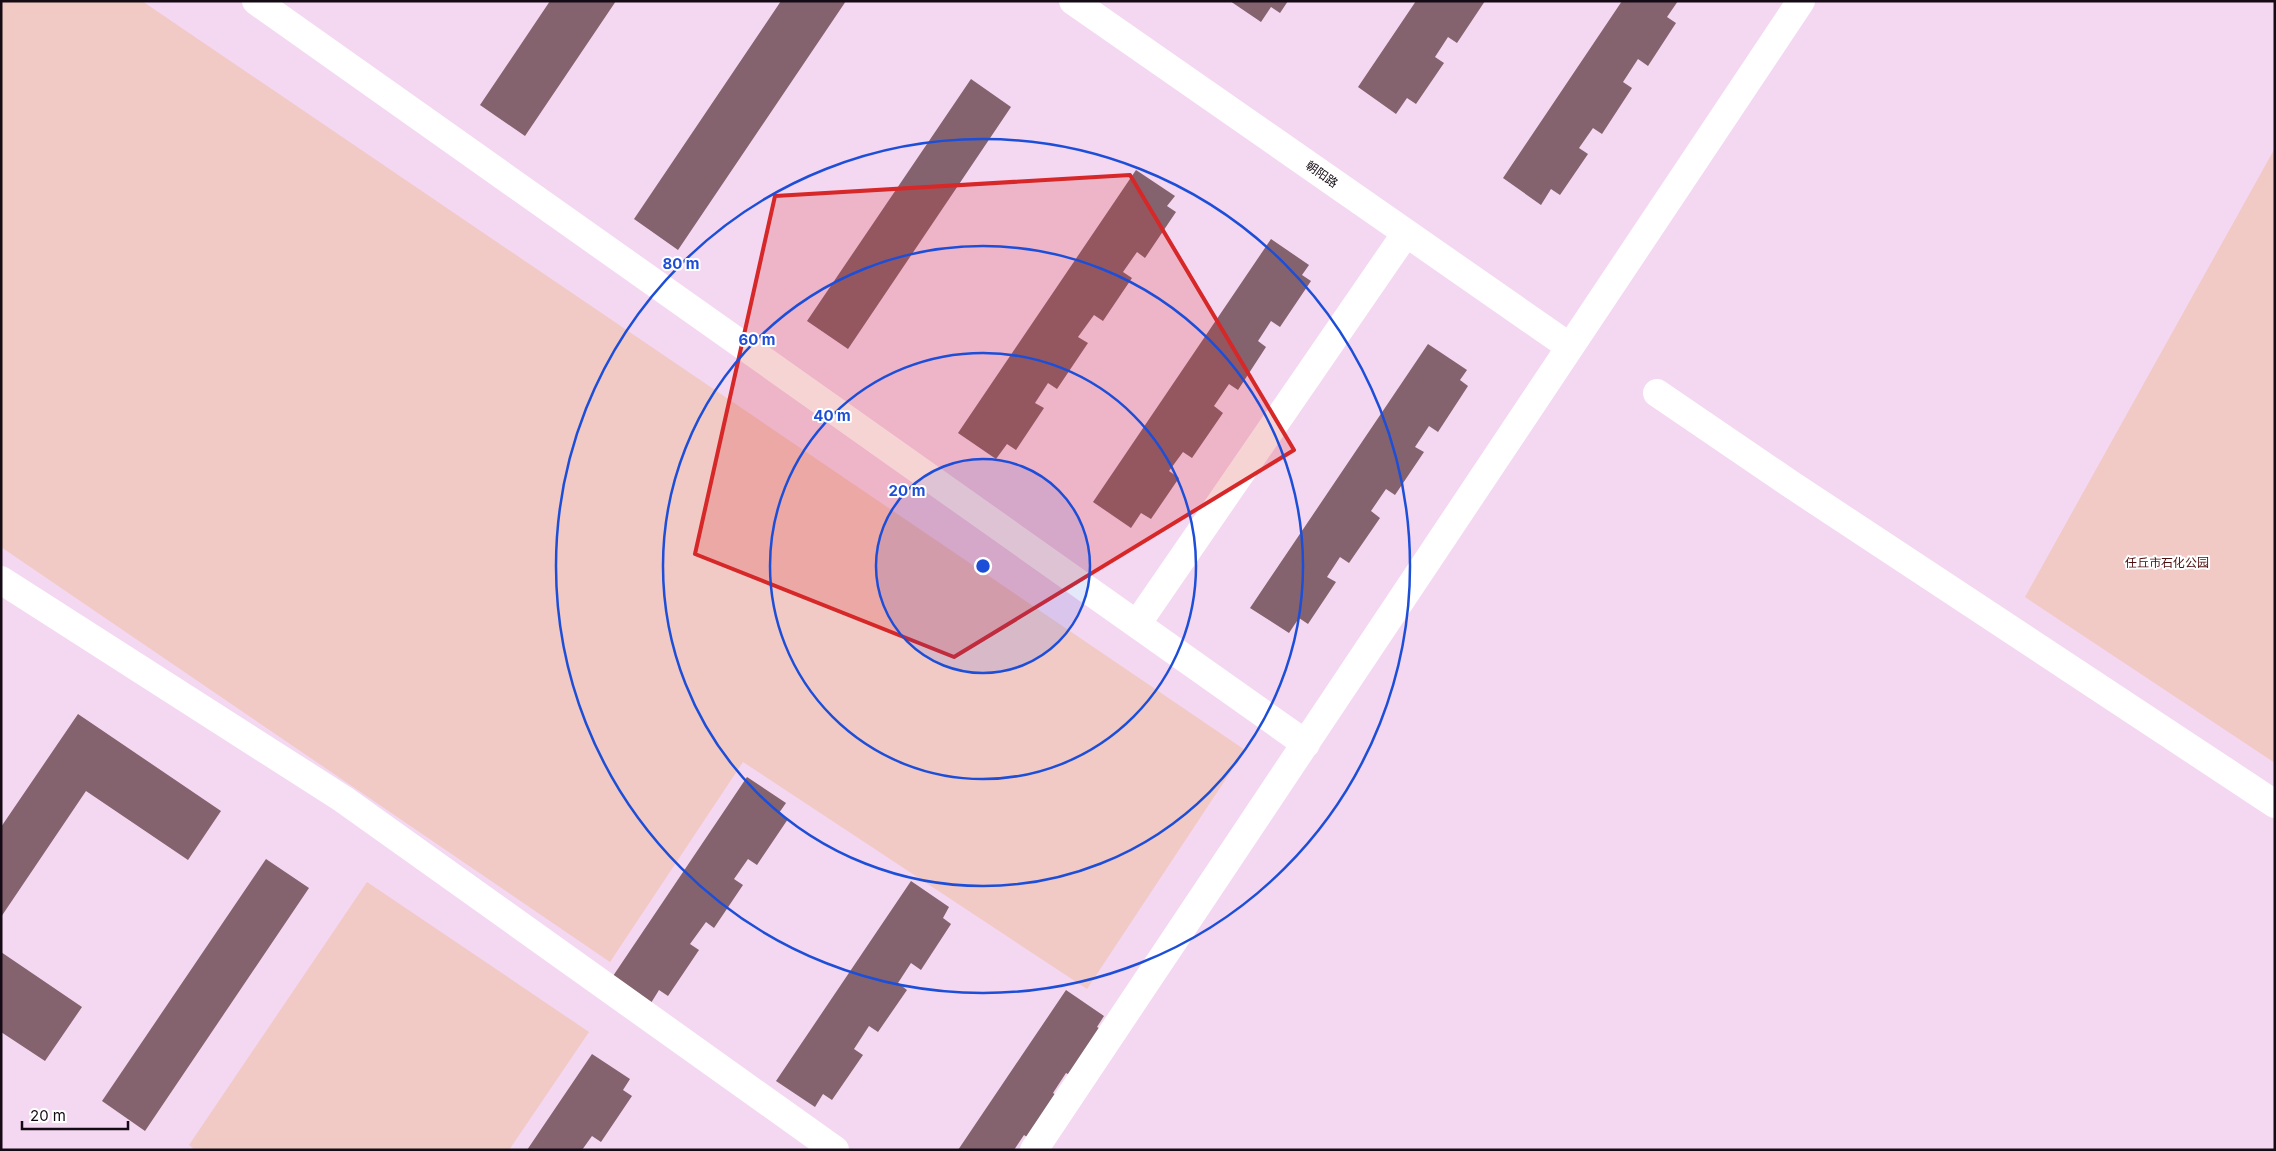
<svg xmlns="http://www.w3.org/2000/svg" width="2276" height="1151" viewBox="0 0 2276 1151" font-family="Inter,'Noto Sans SC',sans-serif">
<rect width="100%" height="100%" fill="#f4d7f1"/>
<!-- green -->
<path fill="#f1c9c5" d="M1,1H142L1245,750L1087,989L743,762L610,962L1,547Z
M2275,148V763L2025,597Z
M367,882L589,1032L509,1150H195L189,1145Z"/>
<!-- building -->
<path fill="#84636e" d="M550,1H616L525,136L480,105Z
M781,1H846L678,250L634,219Z
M1230,1H1288L1280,13L1271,7L1261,22Z
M1416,1H1485L1457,43L1448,37L1435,57L1444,63L1416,104L1407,98L1396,114L1358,87Z
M1622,1H1678L1667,17L1676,23L1648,66L1638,59L1623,82L1632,88L1602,134L1593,128L1579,148L1588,154L1560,195L1551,189L1541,205L1503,178Z
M971,79L1011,107L848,349L807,321Z
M1136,170L1175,196L1167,206L1176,212L1145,258L1137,252L1123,272L1132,278L1103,321L1094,315L1078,337L1088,343L1057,389L1048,383L1035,403L1044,408L1016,450L1007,444L996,459L958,433Z
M1271,239L1309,265L1302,275L1311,281L1280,327L1271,321L1258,341L1266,347L1238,390L1229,384L1214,406L1223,413L1192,458L1183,452L1169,471L1179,478L1151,519L1141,513L1131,528L1093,502Z
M1428,344L1467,370L1460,380L1468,386L1438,432L1429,426L1415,447L1424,452L1395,495L1386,489L1371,511L1380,518L1349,563L1340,557L1327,577L1336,582L1308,624L1299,618L1289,633L1250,608Z
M78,714L221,811L188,860L86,791L1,917V827Z
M747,777L786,803L779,813L788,819L757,865L748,859L734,879L743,885L714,928L706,922L690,944L699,950L668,996L659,990L651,1003L613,976Z
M266,859L309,888L145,1131L102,1101Z
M911,881L949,907L943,918L951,924L921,970L911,963L898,983L907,990L878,1032L869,1026L854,1049L863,1055L832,1100L823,1094L815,1107L776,1081Z
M1,952L82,1007L45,1061L1,1032Z
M1066,990L1104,1016L1097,1027L1106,1032L1075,1078L1066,1073L1053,1093L1062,1099L1033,1141L1024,1135L1014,1150H958Z
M592,1054L630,1079L623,1090L632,1096L601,1142L592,1136L582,1150H527Z"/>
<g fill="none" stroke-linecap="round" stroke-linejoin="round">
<!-- minor -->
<path stroke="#fff" stroke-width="28" d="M256,1L1306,744
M1073,1L1570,347
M1657,393L1792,485L2275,804
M1,580L343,799L835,1150
M1137,624L1406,233
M1034,1150L1801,1"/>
</g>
<!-- marked area -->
<path fill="#d62828" fill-opacity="0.2" stroke="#d62828" stroke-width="4" stroke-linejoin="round" d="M1130,175L1294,450L954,657L695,554L775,196Z"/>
<!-- distance rings -->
<circle cx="983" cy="566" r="107" fill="#1d4ed8" fill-opacity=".12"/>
<g fill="none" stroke="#1d4ed8" stroke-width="2.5">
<circle cx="983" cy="566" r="107"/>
<circle cx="983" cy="566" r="213"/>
<circle cx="983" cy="566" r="320"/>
<circle cx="983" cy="566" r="427"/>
</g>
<g text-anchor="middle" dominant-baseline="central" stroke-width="4" stroke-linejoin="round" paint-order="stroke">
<!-- street labels -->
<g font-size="12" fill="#140b14" stroke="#fff">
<text transform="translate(1322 174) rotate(35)">朝阳路</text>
</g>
<!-- park labels -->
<g font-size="12" fill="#4d0f0e" stroke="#fff">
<text x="2167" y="562">任丘市石化公园</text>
</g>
</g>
<circle cx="983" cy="566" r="8" fill="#1d4ed8" stroke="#fff" stroke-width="2.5"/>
<g font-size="15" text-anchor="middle" font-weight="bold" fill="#1d4ed8" stroke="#fff" stroke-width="4" stroke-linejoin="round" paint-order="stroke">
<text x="681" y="269">80 m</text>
<text x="757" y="345">60 m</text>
<text x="832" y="421">40 m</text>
<text x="907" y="496">20 m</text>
</g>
<!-- border -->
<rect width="2276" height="1151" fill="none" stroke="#140b14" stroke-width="5"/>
<!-- scale -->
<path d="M22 1121v8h106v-8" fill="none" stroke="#140b14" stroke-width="2.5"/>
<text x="30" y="1121" font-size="15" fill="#140b14" stroke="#ffffff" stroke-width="4" paint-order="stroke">20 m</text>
</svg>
